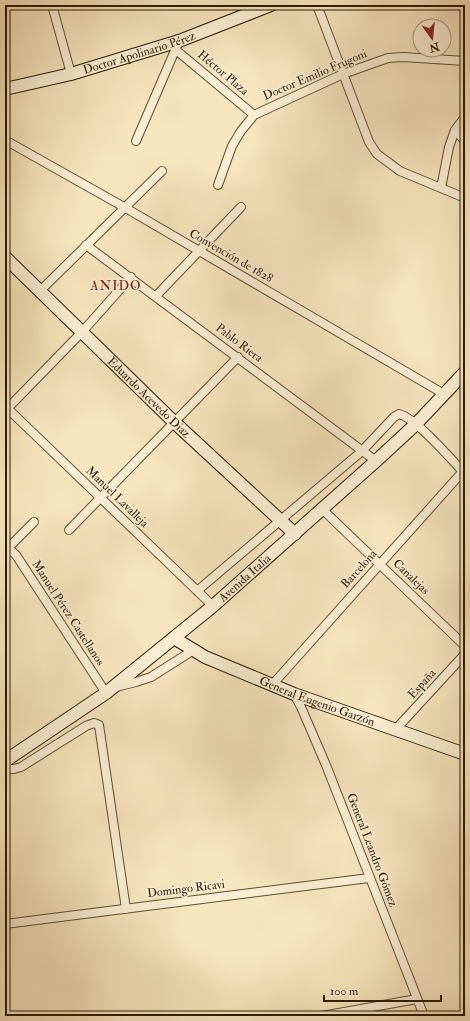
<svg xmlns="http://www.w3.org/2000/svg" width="470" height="1021" viewBox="0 0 470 1021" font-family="'IM FELL Double Pica',serif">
<rect width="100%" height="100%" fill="#f7e5bd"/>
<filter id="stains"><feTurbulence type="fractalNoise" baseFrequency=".005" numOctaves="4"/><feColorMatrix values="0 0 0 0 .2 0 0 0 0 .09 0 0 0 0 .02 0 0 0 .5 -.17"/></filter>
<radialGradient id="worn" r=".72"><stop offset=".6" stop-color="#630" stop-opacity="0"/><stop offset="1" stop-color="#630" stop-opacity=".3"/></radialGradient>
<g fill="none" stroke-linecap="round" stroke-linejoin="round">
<defs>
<path id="street" d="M52,5L71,74
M317,5L369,142L377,154L400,171L465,198
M176,50L254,115
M455,130L465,141
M5,140L124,207L444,394
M136,141L179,41
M218,185L232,146L241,131L254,115L343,74L388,58L403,57L465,61
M441,188L449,147L455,130L465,117
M86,245L376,461
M40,291L162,171
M156,296L241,207
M5,406L213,606
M5,411L82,332L131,277
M323,510L465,646
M69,530L238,357
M5,548H8L16,555L106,693
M8,548L34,522
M197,591L362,451L394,417L399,414C416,418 451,459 465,474
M272,685L465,469
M116,687L136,682L151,677L192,651
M294,694L301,707L326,765L424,1016
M396,729L465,654
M5,764L9,769H14L21,767L86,726L94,723L99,725L126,909
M5,924L369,878
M322,1016L417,999"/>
<g id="secondary">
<path id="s1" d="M5,89L71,74L179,41L271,5"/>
<path id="s2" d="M5,257L174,422L295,534"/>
<path id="s3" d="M174,638L205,657L294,694L465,754"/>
<path id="s4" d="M5,761L106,693L213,606L376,461L416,424L465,372"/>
</g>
</defs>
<!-- street casing -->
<use href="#street" stroke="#5f4d32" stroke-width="10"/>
<!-- secondary casing -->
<use href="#secondary" stroke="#2c1a03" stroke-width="14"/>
<!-- street -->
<use href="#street" stroke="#faeed4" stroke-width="8"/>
<!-- secondary -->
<use href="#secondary" stroke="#faeed4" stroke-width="12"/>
</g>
<g text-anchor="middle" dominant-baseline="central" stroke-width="3" stroke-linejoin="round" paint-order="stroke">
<!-- street labels -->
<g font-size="12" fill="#2c1a03" stroke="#faeed4">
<text stroke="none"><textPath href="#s1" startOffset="139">Doctor Apolinario Pérez</textPath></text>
<text transform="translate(223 73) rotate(40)">Héctor Plaza</text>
<text transform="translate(315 75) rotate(-23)">Doctor Emilio Frugoni</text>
<text transform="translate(231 256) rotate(30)">Convención de 1828</text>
<text transform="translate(239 343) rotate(37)">Pablo Riera</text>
<text stroke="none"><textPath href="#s2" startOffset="201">Eduardo Acevedo Diaz</textPath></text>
<text transform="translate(117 497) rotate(44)">Manuel Lavalleja</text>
<text transform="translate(359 569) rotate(-48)">Barcelona</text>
<text transform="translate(411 577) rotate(44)">Canalejas</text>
<text stroke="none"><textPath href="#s4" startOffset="302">Avenida Italia</textPath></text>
<text transform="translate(68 613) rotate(57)">Manuel Pérez Castellanos</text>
<text transform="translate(422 684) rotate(-48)">España</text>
<text stroke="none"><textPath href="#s3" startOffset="157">General Eugenio Garzón</textPath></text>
<text transform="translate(372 850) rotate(69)">General Leandro Gómez</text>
<text transform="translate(186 889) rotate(-7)">Domingo Ricavi</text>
</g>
<!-- neighbourhood labels -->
<g font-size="13" letter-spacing="1" fill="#7a1f14" stroke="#faeed4">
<text x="116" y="286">ANIDO</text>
</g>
</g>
<!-- margin -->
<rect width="470" height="1021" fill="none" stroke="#f7e5bd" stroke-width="20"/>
<rect x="6" y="6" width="458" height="1009" fill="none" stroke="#2c1a03" stroke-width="2"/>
<rect x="10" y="10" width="450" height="1001" fill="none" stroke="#2c1a03"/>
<!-- north arrow -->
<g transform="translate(432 38) rotate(165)"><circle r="19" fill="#faeed4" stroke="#a89980"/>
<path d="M0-3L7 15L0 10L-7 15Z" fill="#8f2418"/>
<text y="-6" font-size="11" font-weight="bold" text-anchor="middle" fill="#2c1a03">N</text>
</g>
<!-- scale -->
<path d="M324 995v6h117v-6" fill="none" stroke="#2c1a03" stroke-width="2"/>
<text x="330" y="995" font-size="12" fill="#2c1a03" stroke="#faeed4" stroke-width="3" paint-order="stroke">100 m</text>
<rect width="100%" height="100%" filter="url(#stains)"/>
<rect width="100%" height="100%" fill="url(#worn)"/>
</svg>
